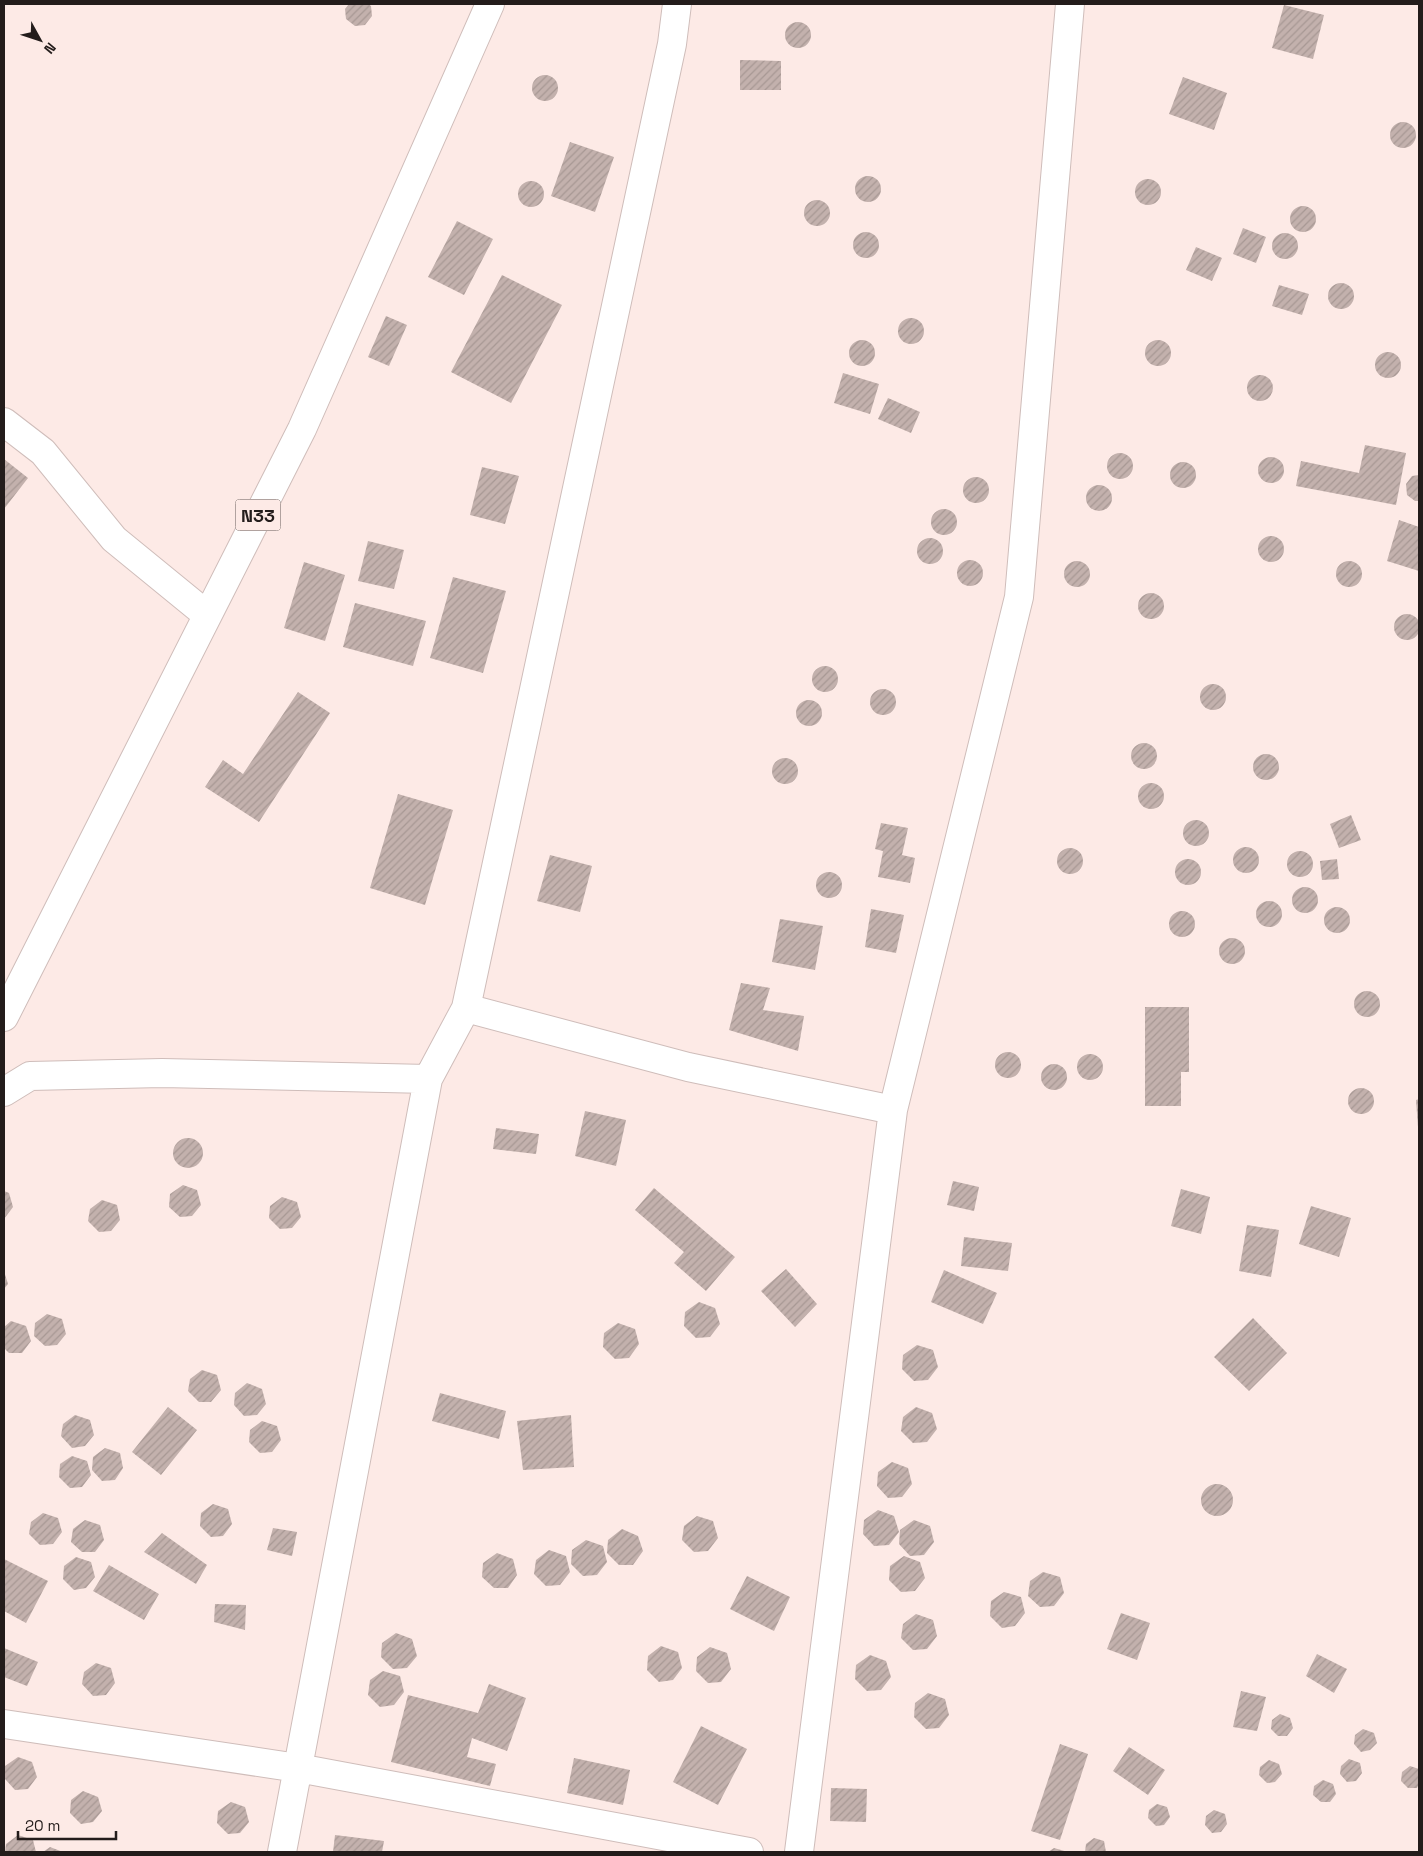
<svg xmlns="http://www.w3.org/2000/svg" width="1423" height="1856" viewBox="0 0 1423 1856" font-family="'Space Grotesk',sans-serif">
<defs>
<pattern id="building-hatch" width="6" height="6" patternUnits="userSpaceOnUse" patternTransform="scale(1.25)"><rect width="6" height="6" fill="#c3b1ad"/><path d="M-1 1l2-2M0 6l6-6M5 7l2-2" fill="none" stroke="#a79894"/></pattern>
</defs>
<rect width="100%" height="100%" fill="#fdeae6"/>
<!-- building -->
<path fill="url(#building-hatch)" d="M349,4H368L371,6L372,16L365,25L355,26L346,19L345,9Z
M1284,5L1324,15L1313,59L1272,48Z
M785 35a13 13 0 1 1 26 0a13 13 0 1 1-26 0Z
M740,60L781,61V90H740Z
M532 88a13 13 0 1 1 26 0a13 13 0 1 1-26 0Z
M1183,77L1227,93L1214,130L1169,114Z
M1390 135a13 13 0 1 1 26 0a13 13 0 1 1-26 0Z
M570,142L614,157L595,212L551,196Z
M855 189a13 13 0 1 1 26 0a13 13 0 1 1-26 0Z
M1135 192a13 13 0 1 1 26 0a13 13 0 1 1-26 0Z
M518 194a13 13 0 1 1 26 0a13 13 0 1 1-26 0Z
M804 213a13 13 0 1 1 26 0a13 13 0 1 1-26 0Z
M1290 219a13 13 0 1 1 26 0a13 13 0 1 1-26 0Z
M457,221L493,239L464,295L428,277Z
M1243,228L1266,237L1256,263L1233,254Z
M853 245a13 13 0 1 1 26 0a13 13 0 1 1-26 0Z
M1272 246a13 13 0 1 1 26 0a13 13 0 1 1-26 0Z
M1196,247L1222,258L1212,281L1186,270Z
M502,275L562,305L511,403L451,372Z
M1328 296a13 13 0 1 1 26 0a13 13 0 1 1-26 0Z
M1279,285L1309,294L1302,315L1272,306Z
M386,316L407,325L389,366L368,357Z
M898 331a13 13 0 1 1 26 0a13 13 0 1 1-26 0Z
M849 353a13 13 0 1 1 26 0a13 13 0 1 1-26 0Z
M1145 353a13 13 0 1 1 26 0a13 13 0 1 1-26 0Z
M1375 365a13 13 0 1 1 26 0a13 13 0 1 1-26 0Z
M843,373L879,384L870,414L834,403Z
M1247 388a13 13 0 1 1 26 0a13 13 0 1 1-26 0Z
M888,398L920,412L911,433L878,419Z
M1365,445L1406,453L1396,505L1296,486L1301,461L1359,473Z
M1107 466a13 13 0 1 1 26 0a13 13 0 1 1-26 0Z
M1258 470a13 13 0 1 1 26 0a13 13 0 1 1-26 0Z
M4,459L28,478L4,509Z
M1170 475a13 13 0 1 1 26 0a13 13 0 1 1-26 0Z
M482,467L519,476L505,524L470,515Z
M1419,475V501H1415L1407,495L1406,484L1412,476Z
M963 490a13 13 0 1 1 26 0a13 13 0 1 1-26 0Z
M1086 498a13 13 0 1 1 26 0a13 13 0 1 1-26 0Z
M931 522a13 13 0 1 1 26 0a13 13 0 1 1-26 0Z
M1399,520L1419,527V571L1387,561Z
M1258 549a13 13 0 1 1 26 0a13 13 0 1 1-26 0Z
M917 551a13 13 0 1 1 26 0a13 13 0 1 1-26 0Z
M368,541L404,550L394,589L358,581Z
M957 573a13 13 0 1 1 26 0a13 13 0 1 1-26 0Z
M1336 574a13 13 0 1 1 26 0a13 13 0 1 1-26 0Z
M1064 574a13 13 0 1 1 26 0a13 13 0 1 1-26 0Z
M304,562L345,575L325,641L284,628Z
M453,577L506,591L483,673L430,658Z
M1138 606a13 13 0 1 1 26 0a13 13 0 1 1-26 0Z
M355,603L426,621L413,666L343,647Z
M1394 627a13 13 0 1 1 26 0a13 13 0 1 1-26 0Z
M812 679a13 13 0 1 1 26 0a13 13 0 1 1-26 0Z
M1200 697a13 13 0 1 1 26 0a13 13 0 1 1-26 0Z
M870 702a13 13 0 1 1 26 0a13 13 0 1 1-26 0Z
M298,692L330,713L259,822L205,787L223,760L243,774Z
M796 713a13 13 0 1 1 26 0a13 13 0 1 1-26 0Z
M1131 756a13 13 0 1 1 26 0a13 13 0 1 1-26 0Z
M1253 767a13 13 0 1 1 26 0a13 13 0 1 1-26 0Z
M772 771a13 13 0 1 1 26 0a13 13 0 1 1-26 0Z
M1138 796a13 13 0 1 1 26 0a13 13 0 1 1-26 0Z
M398,794L453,810L425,905L370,888Z
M1351,815L1361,840L1339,848L1330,824Z
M1183 833a13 13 0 1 1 26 0a13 13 0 1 1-26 0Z
M881,823L908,828L902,855L915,858L910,883L878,877L883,851L875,849Z
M1233 860a13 13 0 1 1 26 0a13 13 0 1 1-26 0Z
M1057 861a13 13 0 1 1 26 0a13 13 0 1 1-26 0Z
M1287 864a13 13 0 1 1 26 0a13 13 0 1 1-26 0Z
M550,855L592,866L580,912L537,901Z
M1175 872a13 13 0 1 1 26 0a13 13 0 1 1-26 0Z
M1337,859L1339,879L1322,880L1320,861Z
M816 885a13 13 0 1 1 26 0a13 13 0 1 1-26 0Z
M1292 900a13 13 0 1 1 26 0a13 13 0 1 1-26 0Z
M1256 914a13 13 0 1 1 26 0a13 13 0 1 1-26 0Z
M1324 920a13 13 0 1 1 26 0a13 13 0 1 1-26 0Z
M871,909L904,915L896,953L865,947Z
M1169 924a13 13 0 1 1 26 0a13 13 0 1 1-26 0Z
M780,919L823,926L815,970L772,962Z
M1219 951a13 13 0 1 1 26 0a13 13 0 1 1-26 0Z
M741,983L770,988L763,1010L804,1016L798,1051L729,1030Z
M1354 1004a13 13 0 1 1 26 0a13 13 0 1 1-26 0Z
M1145,1007H1189V1072H1181V1106H1145Z
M995 1065a13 13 0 1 1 26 0a13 13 0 1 1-26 0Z
M1077 1067a13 13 0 1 1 26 0a13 13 0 1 1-26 0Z
M1041 1077a13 13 0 1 1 26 0a13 13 0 1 1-26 0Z
M1348 1101a13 13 0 1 1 26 0a13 13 0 1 1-26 0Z
M1419,1099V1126L1418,1127L1416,1100Z
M585,1111L626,1120L616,1166L575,1156Z
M496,1128L539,1134L536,1154L493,1149Z
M173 1153a15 15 0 1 1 30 0a15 15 0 1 1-30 0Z
M953,1181L979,1187L974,1211L947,1205Z
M183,1185L197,1190L201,1205L192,1216L180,1217L169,1207L170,1194Z
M654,1188L735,1257L706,1291L674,1263L684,1252L635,1210Z
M1181,1189L1210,1197L1201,1234L1171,1226Z
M4,1191L9,1193L13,1207L4,1219Z
M282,1197L297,1202L301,1217L292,1228L280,1229L269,1218L270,1206Z
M102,1200L117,1205L120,1220L111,1231L99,1232L88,1221L90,1209Z
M1311,1206L1351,1218L1339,1257L1299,1244Z
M1247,1225L1279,1230L1271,1277L1239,1271Z
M964,1237L1012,1243L1008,1271L961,1266Z
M786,1269L817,1304L795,1327L761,1291Z
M944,1270L997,1293L983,1324L931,1302Z
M4,1271L8,1284L4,1289Z
M699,1302L715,1308L720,1324L710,1337L696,1338L684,1326L685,1312Z
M47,1314L62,1319L66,1334L57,1345L45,1346L34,1336L35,1323Z
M1253,1318L1287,1353L1249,1391L1214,1357Z
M11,1321L26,1326L31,1341L22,1353H9L4,1348V1327Z
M618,1323L635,1329L639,1344L629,1358L615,1359L603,1347L604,1333Z
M917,1345L933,1350L938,1367L928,1380L914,1381L902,1369L903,1355Z
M202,1370L217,1375L221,1390L211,1402H199L188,1391L190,1379Z
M247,1383L262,1389L266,1404L257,1415L244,1416L234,1405L235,1393Z
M440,1393L506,1411L499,1439L432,1421Z
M168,1407L197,1430L161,1475L132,1452Z
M916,1407L932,1413L937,1429L927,1442L913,1443L901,1431L903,1417Z
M75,1415L90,1420L94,1435L85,1446L72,1448L61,1436L63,1424Z
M571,1415L574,1467L523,1470L517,1421Z
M262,1421L277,1426L281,1440L272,1452L260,1453L249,1442L250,1430Z
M105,1448L120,1453L123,1468L115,1480L102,1481L92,1470L93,1457Z
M72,1456L87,1461L91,1475L82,1487L70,1488L59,1477L60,1464Z
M892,1462L908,1468L912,1484L902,1497L888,1498L877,1486L878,1472Z
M1201 1500a16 16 0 1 1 32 0a16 16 0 1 1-32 0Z
M213,1504L228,1509L232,1524L223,1536L211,1537L200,1526L201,1513Z
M878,1510L894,1516L899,1532L889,1545L874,1546L863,1534L864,1520Z
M43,1513L58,1518L62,1532L53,1544L40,1545L29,1534L31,1522Z
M697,1516L713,1521L718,1538L708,1551L694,1552L682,1540L684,1526Z
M85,1520L100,1525L104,1540L95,1552H82L71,1542L73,1529Z
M914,1520L930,1526L934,1542L924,1555L910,1556L899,1544L900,1530Z
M273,1528L297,1532L292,1556L267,1550Z
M622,1529L638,1536L643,1551L633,1565H619L607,1553L608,1540Z
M162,1533L207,1565L196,1584L144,1552Z
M586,1540L603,1546L607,1562L597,1575L583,1576L571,1564L572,1550Z
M549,1550L566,1556L570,1572L560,1585L546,1586L534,1574L536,1560Z
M497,1553L513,1559L517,1575L508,1588H494L482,1577L483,1563Z
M904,1556L920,1562L925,1578L915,1591L901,1592L889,1580L890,1566Z
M76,1557L91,1562L95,1577L86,1588L74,1590L63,1579L64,1566Z
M4,1559L48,1581L26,1623L4,1611Z
M109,1565L159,1594L144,1620L93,1591Z
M1043,1572L1060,1577L1064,1593L1054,1606L1040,1607L1028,1596L1030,1581Z
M747,1576L790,1597L774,1631L730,1609Z
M1004,1592L1021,1597L1025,1613L1015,1626L1002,1628L990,1616L991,1601Z
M215,1604L246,1605L245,1630L214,1622Z
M1121,1613L1150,1623L1137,1660L1107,1649Z
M916,1614L933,1620L937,1636L927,1649L913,1650L901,1638L903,1624Z
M396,1633L412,1639L417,1656L407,1668L393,1669L381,1657L382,1643Z
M661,1646L678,1652L682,1668L673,1680L659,1682L647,1670L648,1656Z
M710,1647L727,1653L731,1669L721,1682L708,1683L696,1671L697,1657Z
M4,1648L38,1662L27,1686L4,1677Z
M1317,1654L1347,1669L1334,1693L1306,1676Z
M870,1655L886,1661L891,1677L881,1690L867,1691L855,1679L856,1665Z
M96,1663L111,1668L115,1683L106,1695L93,1696L82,1684L84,1672Z
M383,1671L400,1676L404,1692L394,1705L380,1707L368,1695L370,1680Z
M489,1684L526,1698L507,1751L472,1738L467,1757L496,1764L490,1786L391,1762L408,1695L478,1713Z
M1241,1691L1266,1697L1257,1731L1233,1727Z
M928,1693L945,1699L949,1715L939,1728L926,1729L914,1717L915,1703Z
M1280,1714L1290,1718L1293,1728L1287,1736H1278L1271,1729L1272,1720Z
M701,1726L747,1749L718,1805L673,1782Z
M1363,1729L1374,1733L1377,1743L1370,1750L1361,1752L1354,1744L1355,1735Z
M1060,1744L1088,1754L1060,1840L1031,1831Z
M1129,1747L1165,1770L1148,1795L1113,1771Z
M18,1757L32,1762L37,1777L28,1789L15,1790L5,1779V1766Z
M574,1758L630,1770L623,1805L567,1793Z
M1349,1759L1360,1763L1362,1773L1356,1781L1347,1782L1340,1774L1341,1766Z
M1269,1760L1279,1764L1282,1774L1275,1782L1267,1783L1259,1775L1260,1767Z
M1410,1766L1419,1769V1784L1417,1788H1408L1401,1781L1402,1772Z
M1323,1780L1333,1784L1336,1794L1330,1802H1321L1313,1795L1314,1786Z
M831,1788L867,1789L866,1822L830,1821Z
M83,1791L98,1797L102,1811L93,1822L81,1824L70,1813L71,1800Z
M231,1802L245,1807L249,1822L240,1833L228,1834L217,1823L218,1811Z
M1157,1804L1167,1807L1170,1817L1164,1825L1156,1826L1148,1818L1149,1810Z
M1214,1810L1225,1814L1227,1824L1221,1832L1212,1833L1205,1825L1206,1816Z
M18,1835L33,1840L36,1852H5L6,1844Z
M335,1835L384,1841L382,1852H333Z
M1094,1838L1104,1841L1106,1852H1085L1086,1844Z
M50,1847L63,1852H43Z
M1054,1848L1068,1852H1048Z"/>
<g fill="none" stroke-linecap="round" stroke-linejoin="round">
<defs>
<path id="street" d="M4,422L43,452L114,539L207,615
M466,1008L688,1067L893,1110
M4,1092L30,1076L162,1073L428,1079
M4,1724L298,1768L749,1852
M282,1852L428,1079L466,1008L672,44L677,4
M799,1852L893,1110L1019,597L1070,4"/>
<path id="primary" d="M4,1017L302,429L490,4"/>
</defs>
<!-- street casing -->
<use href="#street" stroke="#cfbdba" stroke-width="30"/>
<!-- primary casing -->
<use href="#primary" stroke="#cfbdba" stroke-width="30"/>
<!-- street -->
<use href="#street" stroke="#fff" stroke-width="28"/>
<!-- primary -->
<use href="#primary" stroke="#fff" stroke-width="28"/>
</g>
<g text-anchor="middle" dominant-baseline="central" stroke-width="4" stroke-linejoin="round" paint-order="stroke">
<!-- shield labels -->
<rect fill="#fdeae6" stroke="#645a58" stroke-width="1" x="235.5" y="499.5" width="45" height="31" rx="4"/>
<g font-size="18" font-weight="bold" fill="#231c1b">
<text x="258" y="515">N33</text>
</g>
</g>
<!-- border -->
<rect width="1423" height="1856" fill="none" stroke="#231c1b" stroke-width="10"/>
<!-- north arrow -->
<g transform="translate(40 40) rotate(130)" stroke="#fdeae6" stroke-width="4" paint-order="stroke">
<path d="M0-4L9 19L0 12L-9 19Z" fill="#231c1b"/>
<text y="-8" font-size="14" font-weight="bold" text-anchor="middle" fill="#231c1b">N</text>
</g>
<!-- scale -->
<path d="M18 1831v8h98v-8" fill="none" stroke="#231c1b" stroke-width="2.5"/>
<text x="25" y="1831" font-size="15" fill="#231c1b" stroke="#fdeae6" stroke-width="4" paint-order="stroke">20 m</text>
</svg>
